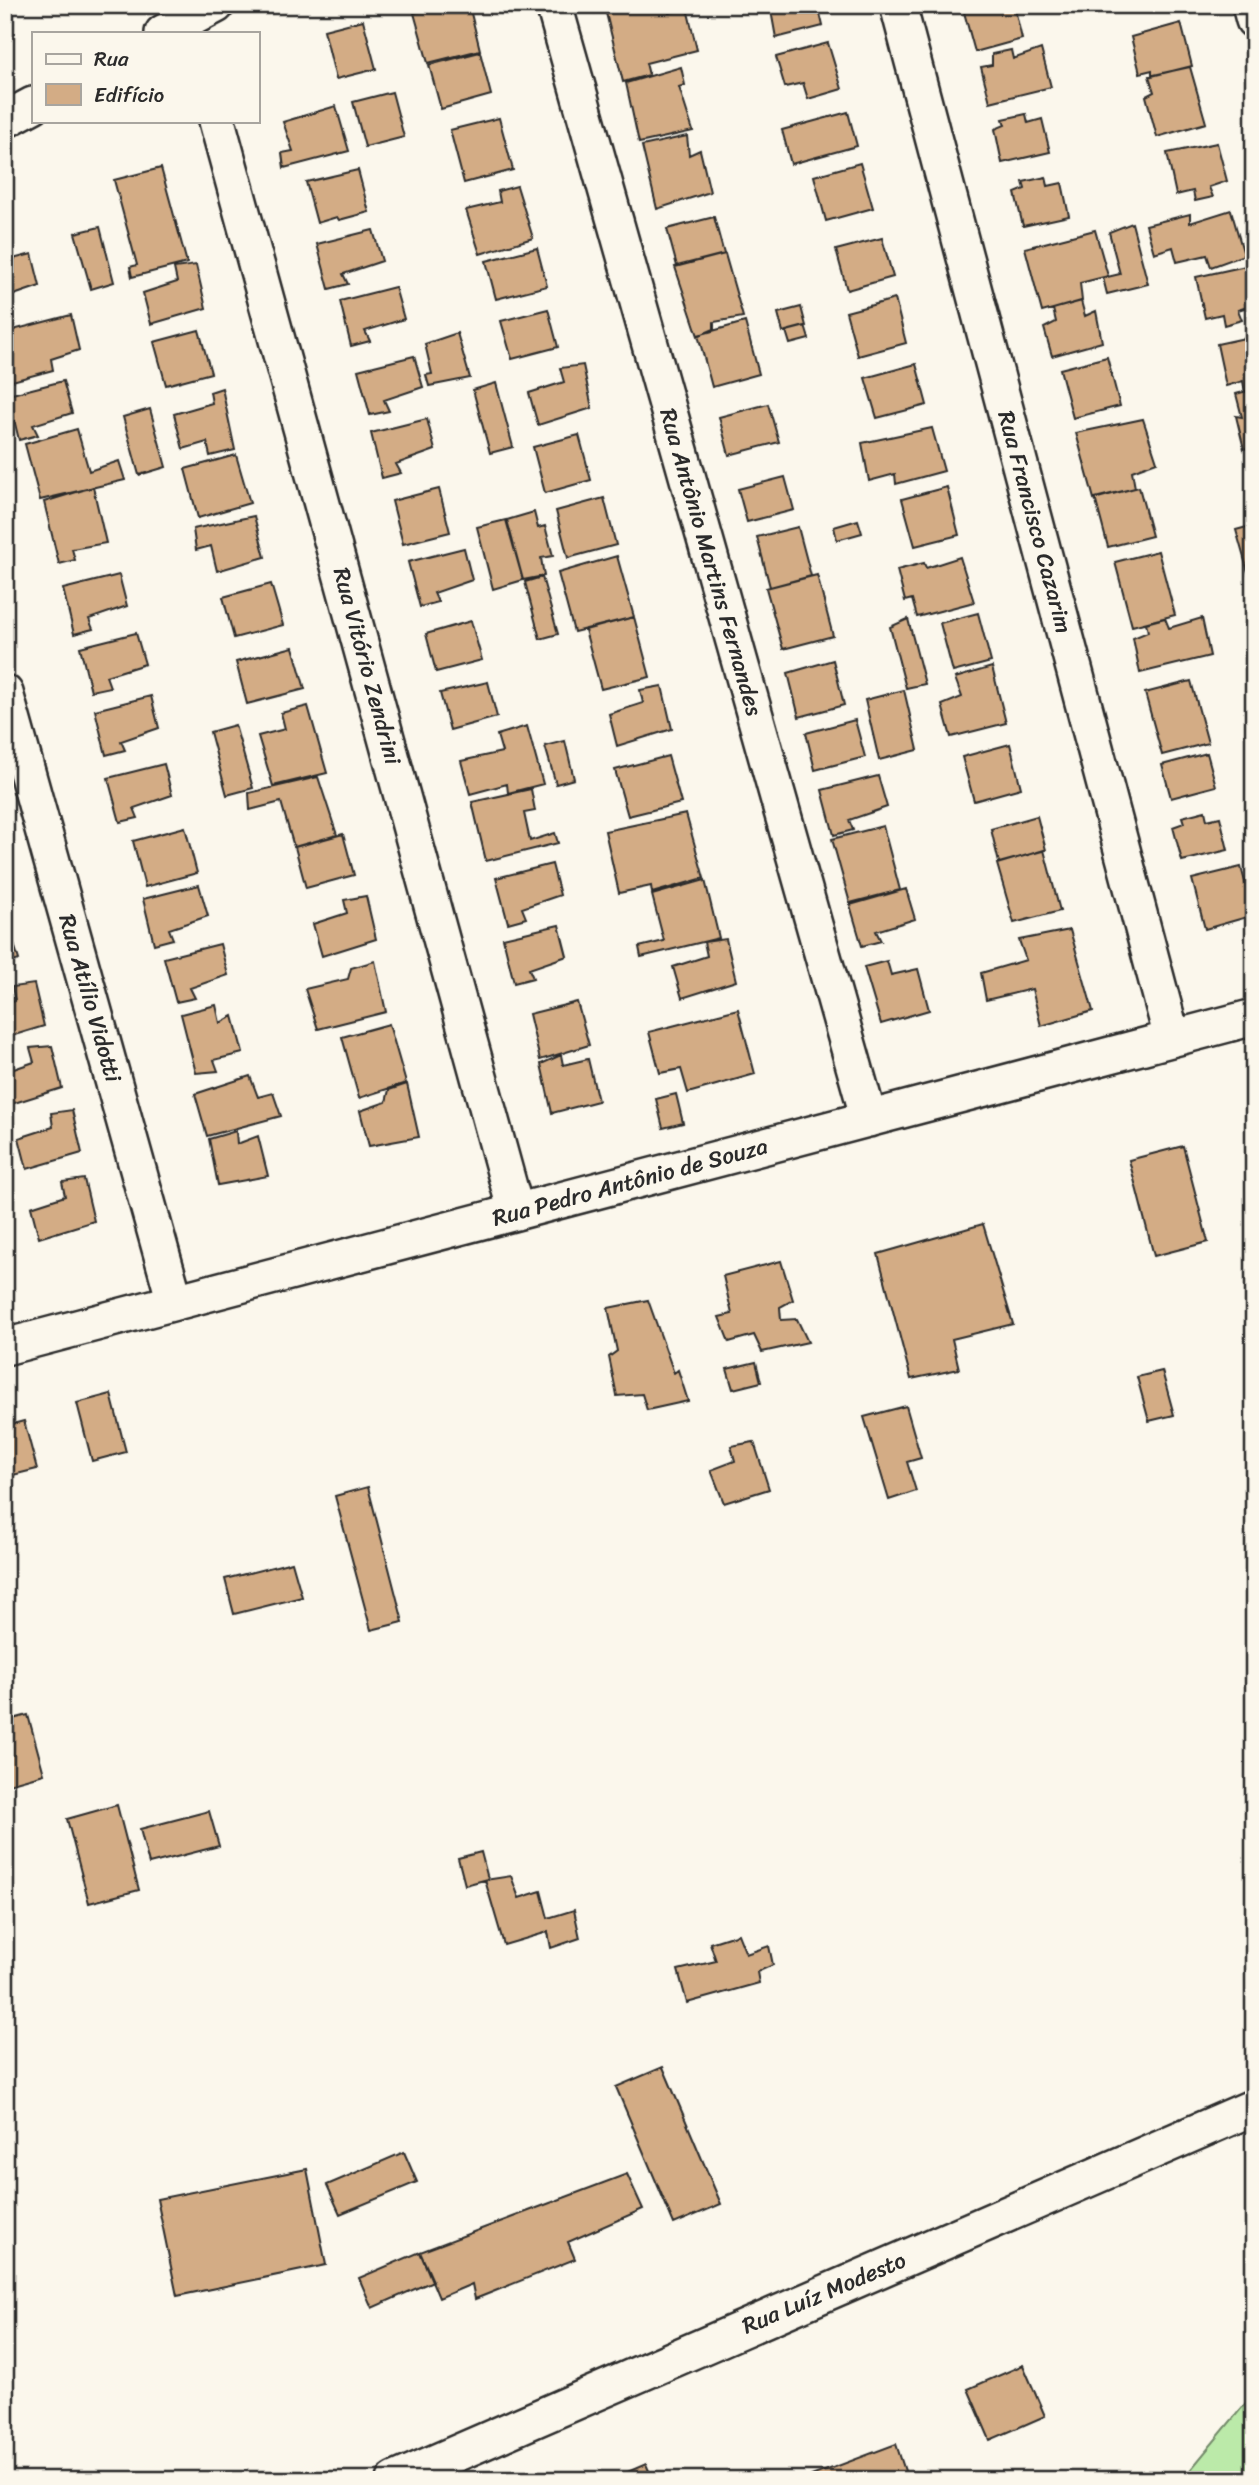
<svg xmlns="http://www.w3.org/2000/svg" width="1259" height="2485" viewBox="0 0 1259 2485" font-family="Sriracha,sans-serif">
<rect width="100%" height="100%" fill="#fbf7ec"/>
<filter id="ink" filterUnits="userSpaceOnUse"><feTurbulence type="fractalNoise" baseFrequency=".0143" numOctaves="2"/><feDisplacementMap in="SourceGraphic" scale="14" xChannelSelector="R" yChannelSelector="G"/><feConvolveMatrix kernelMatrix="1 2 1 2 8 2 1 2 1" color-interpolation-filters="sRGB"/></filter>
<g filter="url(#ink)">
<!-- green -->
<path fill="#bbeaa9" stroke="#738a6a" stroke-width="2" d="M1254,2393V2480H1182Z"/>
<!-- building -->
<path fill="#d3ac85" stroke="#2b2b2b" stroke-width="2" d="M445,5H469L480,50L428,63L414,13Z
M593,5H626L595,13Z
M638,5H668L669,13L687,8L697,50L646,63L649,75L623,82L606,13Z
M770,5H818L823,26L776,38Z
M962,5H1014L1022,39L975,52Z
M1139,5H1157L1158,6L1140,10Z
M363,20L376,69L336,79L324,30Z
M1181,23L1192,66L1152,76V70L1140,73L1131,37Z
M828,43L842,89L808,99L803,83L785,87L776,57Z
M1041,49L1051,87L990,102L981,67L992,65V54L1011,50L1013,59Z
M480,52L491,95L441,109L429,65Z
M681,67L685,85L679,87L693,131L639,143L626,83Z
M1190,67L1206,123L1157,137L1146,96L1154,92L1149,76Z
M392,92L404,137L365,147L353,102Z
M336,106L349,151L284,168L282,153L293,151L283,122Z
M848,112L857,146L791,164L782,130Z
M1026,114L1028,123L1042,119L1050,152L1002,163L995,129L1005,125L1003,119Z
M499,118L513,170L464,183L450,130Z
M687,136L689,155L700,150L710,192L657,209L642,146Z
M1217,143L1227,181L1209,187L1213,197L1195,201L1193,191L1176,195L1167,153Z
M860,163L873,208L826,221L814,176Z
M161,168L187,263L132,277L130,267L137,265L114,180Z
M358,170L369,212L339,220L337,217L317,223L306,182Z
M1046,177L1048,186L1062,183L1069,216L1023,226L1015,193L1025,189L1023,182Z
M517,186L533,238L480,254L466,210L500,202L498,191Z
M1231,210L1244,255L1211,267L1207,255L1177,262L1173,247L1154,253L1146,225L1190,214V223Z
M714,217L724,254L677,266L667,229Z
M1132,223L1148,284L1107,294L1103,278L1120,274L1109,232Z
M100,227L114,282L91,289L75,233Z
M373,230L382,261L343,274L348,284L329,289L317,244Z
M1095,230L1108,276L1080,283L1082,301L1042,312L1025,248Z
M882,238L893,277L847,290L836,250Z
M537,248L547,286L496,299L486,261Z
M32,254L40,286L5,298V261Z
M725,254L743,317L714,322V329L698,336L675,267Z
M196,265L206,308L151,324L143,293L177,282L174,268Z
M1246,266L1254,295V305L1238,310L1242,320L1224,325L1222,314L1205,318L1196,277Z
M395,287L404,319L365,331L370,341L351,346L340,301Z
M895,299L906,343L858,356L846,312Z
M1081,301L1085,316L1096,311L1102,342L1052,356L1044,328L1056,322L1053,309Z
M801,307L806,326L783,332L778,313Z
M548,309L558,347L512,359L501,321Z
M71,315L79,350L51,359L53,370L5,383V332Z
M745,322L759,374L712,387L698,335Z
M805,326L809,339L790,344L786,331Z
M199,330L211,373L166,385L154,342Z
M457,333L470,378L429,386L426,375L432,374L425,344Z
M1254,336V390L1245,392L1243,381L1226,386L1217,344Z
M414,356L423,387L384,400L389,411L370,415L358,370Z
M1107,357L1120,406L1073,418L1060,369Z
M916,364L927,405L877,418L865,378Z
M583,365L592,408L538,425L529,393L564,382L560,368Z
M63,381L72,413L33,425L38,435L19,440L8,395Z
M496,383L513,447L490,453L473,390Z
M222,388L235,450L210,456L207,442L183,449L174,414L212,403L210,392Z
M1254,389V446L1244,449L1236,416L1242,417L1236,394Z
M768,404L779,442L729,455L719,417Z
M150,409L166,467L139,475L123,417Z
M427,419L435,450L396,464L401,473L382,478L371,433Z
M1143,419L1157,462L1132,471L1135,488L1094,499L1076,433Z
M932,428L944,471L896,484L895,474L869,481L862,443Z
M77,429L89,471L119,461L125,480L40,500L25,444Z
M579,435L591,480L545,493L533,447Z
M236,455L250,503L198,518L185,469Z
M1254,457V487L1248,458Z
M785,477L794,510L747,522L738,489Z
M93,487L106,543L72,549L75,560L59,564L44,502Z
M947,487L959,535L915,546L902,499Z
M1139,487L1152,536L1108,547L1095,498Z
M439,489L450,532L403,544L392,501Z
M604,498L616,545L568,558L556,511Z
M534,512L538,528L545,526L553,556L541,558L544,576L523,580L507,520Z
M254,516L265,557L217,571L211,546L196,550L193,529Z
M506,520L523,580L493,589L477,527Z
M858,520L862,533L837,540L834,527Z
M1254,525V585L1252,586L1236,530Z
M798,527L811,576L770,587L757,537Z
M464,548L472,580L434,593L438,602L420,607L408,562Z
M1158,551L1175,615L1132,626L1115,562Z
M617,556L634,617L574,632L558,573Z
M960,557L974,602L917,617L912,599L905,601L897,570L924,563L926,568Z
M119,575L127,606L89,619L93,629L74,634L63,589Z
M817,575L833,636L783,649L766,588Z
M542,577L558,634L540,639L525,582Z
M271,584L283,625L234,638L223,597Z
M978,613L991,662L953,672L940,623Z
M634,617L650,677L601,689L585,630Z
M1165,618L1169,628L1202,618L1210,656L1140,673L1133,638L1148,632L1146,623Z
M908,619L925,684L906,688L890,627Z
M471,621L482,660L436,672L426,634Z
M136,633L145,664L106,676L110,687L91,691L80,647Z
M293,647L305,689L247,704L236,662Z
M833,660L844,705L799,717L788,673Z
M992,667L1006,723L951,737L942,705L962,697L955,678Z
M1191,681L1208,743L1162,755L1145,693Z
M488,682L497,717L450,730L440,693Z
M662,686L672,729L617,746L609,714L643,703L640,690Z
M904,690L918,750L879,760L865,700Z
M151,696L159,728L121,741L125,750L106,755L95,710Z
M308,706L327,773L273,786L258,736L285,729L281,713Z
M855,720L865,757L815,770L806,733Z
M235,725L253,788L227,795L210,732Z
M527,726L543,784L508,793L507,784L470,794L461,761L502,752L497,735Z
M565,741L574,779L556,784L545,746Z
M1010,744L1021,788L974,801L962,757Z
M1207,753L1216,786L1171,798L1162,765Z
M668,756L681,803L628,816L615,770Z
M164,764L172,795L134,808L138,818L120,822L108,778Z
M878,776L887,807L849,820L853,830L834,835L822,790Z
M318,777L337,835L294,847L281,802L250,810L249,793Z
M531,789L535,811L524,813L530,841L555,833L558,843L486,861L472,802Z
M1205,811L1207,820L1220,817L1228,850L1182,861L1173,827L1184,823L1182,817Z
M686,814L704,878L652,893L651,886L619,893L605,831Z
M1037,816L1046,850L999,863L991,829Z
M883,826L900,890L850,903L832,839Z
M185,827L197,873L145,887L133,841Z
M343,834L354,875L306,888L295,847Z
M1044,850L1060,911L1014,923L997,864Z
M552,864L560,895L522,908L526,918L508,923L496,878Z
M1241,867L1254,915L1205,929L1192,879Z
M705,880L719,938L641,957L639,947L664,941L652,895Z
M199,885L208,916L169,929L173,939L154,944L143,899Z
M906,889L915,919L876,931L881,941L862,946L850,905Z
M366,896L376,939L322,956L313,924L347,913L344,900Z
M5,922H7L19,960L5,965Z
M559,925L567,956L529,969L533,978L514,983L503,938Z
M1070,930L1093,1011L1041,1026L1032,989L986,1000L981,973L1026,960L1019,940Z
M726,939L736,981L682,998L673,967L707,956L704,942Z
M220,944L228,975L190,988L195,998L176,1002L164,958Z
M375,961L386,1012L318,1029L305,989L348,979L351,968Z
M887,961L891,975L918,969L929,1010L881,1024L864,967Z
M34,984L44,1026L5,1038V1004L15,1001L12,987Z
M577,1002L589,1045L540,1060L529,1014Z
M216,1005L220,1023L233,1016L243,1053L214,1060L218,1071L196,1073L181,1014Z
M738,1009L755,1074L688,1093L681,1069L660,1073L649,1032Z
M389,1024L406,1083L359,1098L342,1037Z
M52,1046L62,1088L8,1105L5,1096V1072L34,1062L30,1048Z
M561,1055L563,1065L588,1059L598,1101L552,1113L541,1064Z
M250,1076L258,1097L273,1093L281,1116L207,1136L195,1094Z
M407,1084L419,1137L369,1146L360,1111L386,1102L389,1090Z
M676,1094L683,1123L663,1128L656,1099Z
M72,1110L82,1153L27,1169L19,1138L53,1127L51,1113Z
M236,1131L237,1144L258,1136L268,1176L218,1185L209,1139Z
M1183,1146L1208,1242L1154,1256L1129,1160Z
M84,1179L94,1221L39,1238L31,1207L65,1196L62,1182Z
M983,1224L1013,1324L952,1339L959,1369L911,1379L878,1254Z
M781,1261L793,1300L780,1307L781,1320L797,1319L808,1342L762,1352L754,1335L729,1342L719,1317L732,1314L723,1276Z
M648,1300L674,1373L678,1370L688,1401L647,1410L642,1394L617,1396L609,1357L617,1351L608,1308Z
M756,1362L761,1382L733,1389L727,1369Z
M1162,1371L1174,1415L1149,1421L1137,1377Z
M111,1394L126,1452L92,1461L77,1403Z
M906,1406L921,1458L907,1462L916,1491L889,1500L864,1417Z
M24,1421L37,1469L5,1477V1426Z
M754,1442L769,1489L724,1503L711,1470L735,1461L731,1446Z
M368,1487L403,1622L371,1630L335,1496Z
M292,1562L302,1597L234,1614L225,1579Z
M28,1715L44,1774L5,1785V1721Z
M117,1805L139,1890L89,1903L67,1819Z
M209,1811L219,1846L149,1864L140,1829Z
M481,1852L488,1879L465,1885L458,1858Z
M511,1876L519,1898L541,1891L548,1918L574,1910L580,1938L551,1948L548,1932L504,1945L485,1880Z
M738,1934L746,1954L769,1946L773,1965L757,1972L759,1983L687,2003L678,1970L716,1961L710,1943Z
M663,2067L721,2204L674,2224L616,2087Z
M404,2152L417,2182L340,2214L327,2185Z
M307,2169L326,2265L177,2296L157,2199Z
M627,2174L643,2209L568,2242L575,2259L475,2299L472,2284L439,2298L420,2252Z
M420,2252L433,2281L372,2308L359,2278Z
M1023,2365L1045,2416L990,2440L968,2389Z
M896,2444L908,2480H812L811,2476Z
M646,2464L653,2480H609Z"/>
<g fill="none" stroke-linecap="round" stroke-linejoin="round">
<defs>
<path id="minor" d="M554,5L869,1119
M898,5L1172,1038
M1250,5L1254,20
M163,33L216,5
M5,120L33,105
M217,121L516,1212
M5,693L175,1302
M5,1347L1254,1017
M395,2480L1254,2107"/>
</defs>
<!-- minor casing -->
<use href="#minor" stroke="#2b2b2b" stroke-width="40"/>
<!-- minor -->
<use href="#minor" stroke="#fbf7ec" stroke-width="35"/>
</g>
</g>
<g text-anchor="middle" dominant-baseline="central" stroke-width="5" stroke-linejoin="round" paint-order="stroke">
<!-- street labels -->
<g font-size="23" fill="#2b2b2b" stroke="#fbf7ec">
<text transform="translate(1035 522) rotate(75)">Rua Francisco Cazarim</text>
<text transform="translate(711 562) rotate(74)">Rua Antônio Martins Fernandes</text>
<text transform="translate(367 666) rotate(75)">Rua Vitório Zendrini</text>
<text transform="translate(90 998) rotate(74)">Rua Atílio Vidotti</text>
<text transform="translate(630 1182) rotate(-15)">Rua Pedro Antônio de Souza</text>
<text transform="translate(824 2293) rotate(-23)">Rua Luíz Modesto</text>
</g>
</g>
<!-- margin -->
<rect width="1259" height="2485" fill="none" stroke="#fbf7ec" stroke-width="28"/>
<rect x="14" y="14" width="1231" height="2457" fill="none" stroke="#2b2b2b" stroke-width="2.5" filter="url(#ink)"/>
<!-- legend -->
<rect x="32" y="32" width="228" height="91" fill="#fbf7ec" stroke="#a8a59f" stroke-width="2"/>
<rect x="46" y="54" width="35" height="10" fill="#fbf7ec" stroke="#a8a59f" stroke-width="2"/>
<text x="94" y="66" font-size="21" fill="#2b2b2b">Rua</text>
<rect x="46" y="84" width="35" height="21" fill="#d3ac85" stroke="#a8a59f" stroke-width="2"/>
<text x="94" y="102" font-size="21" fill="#2b2b2b">Edifício</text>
</svg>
